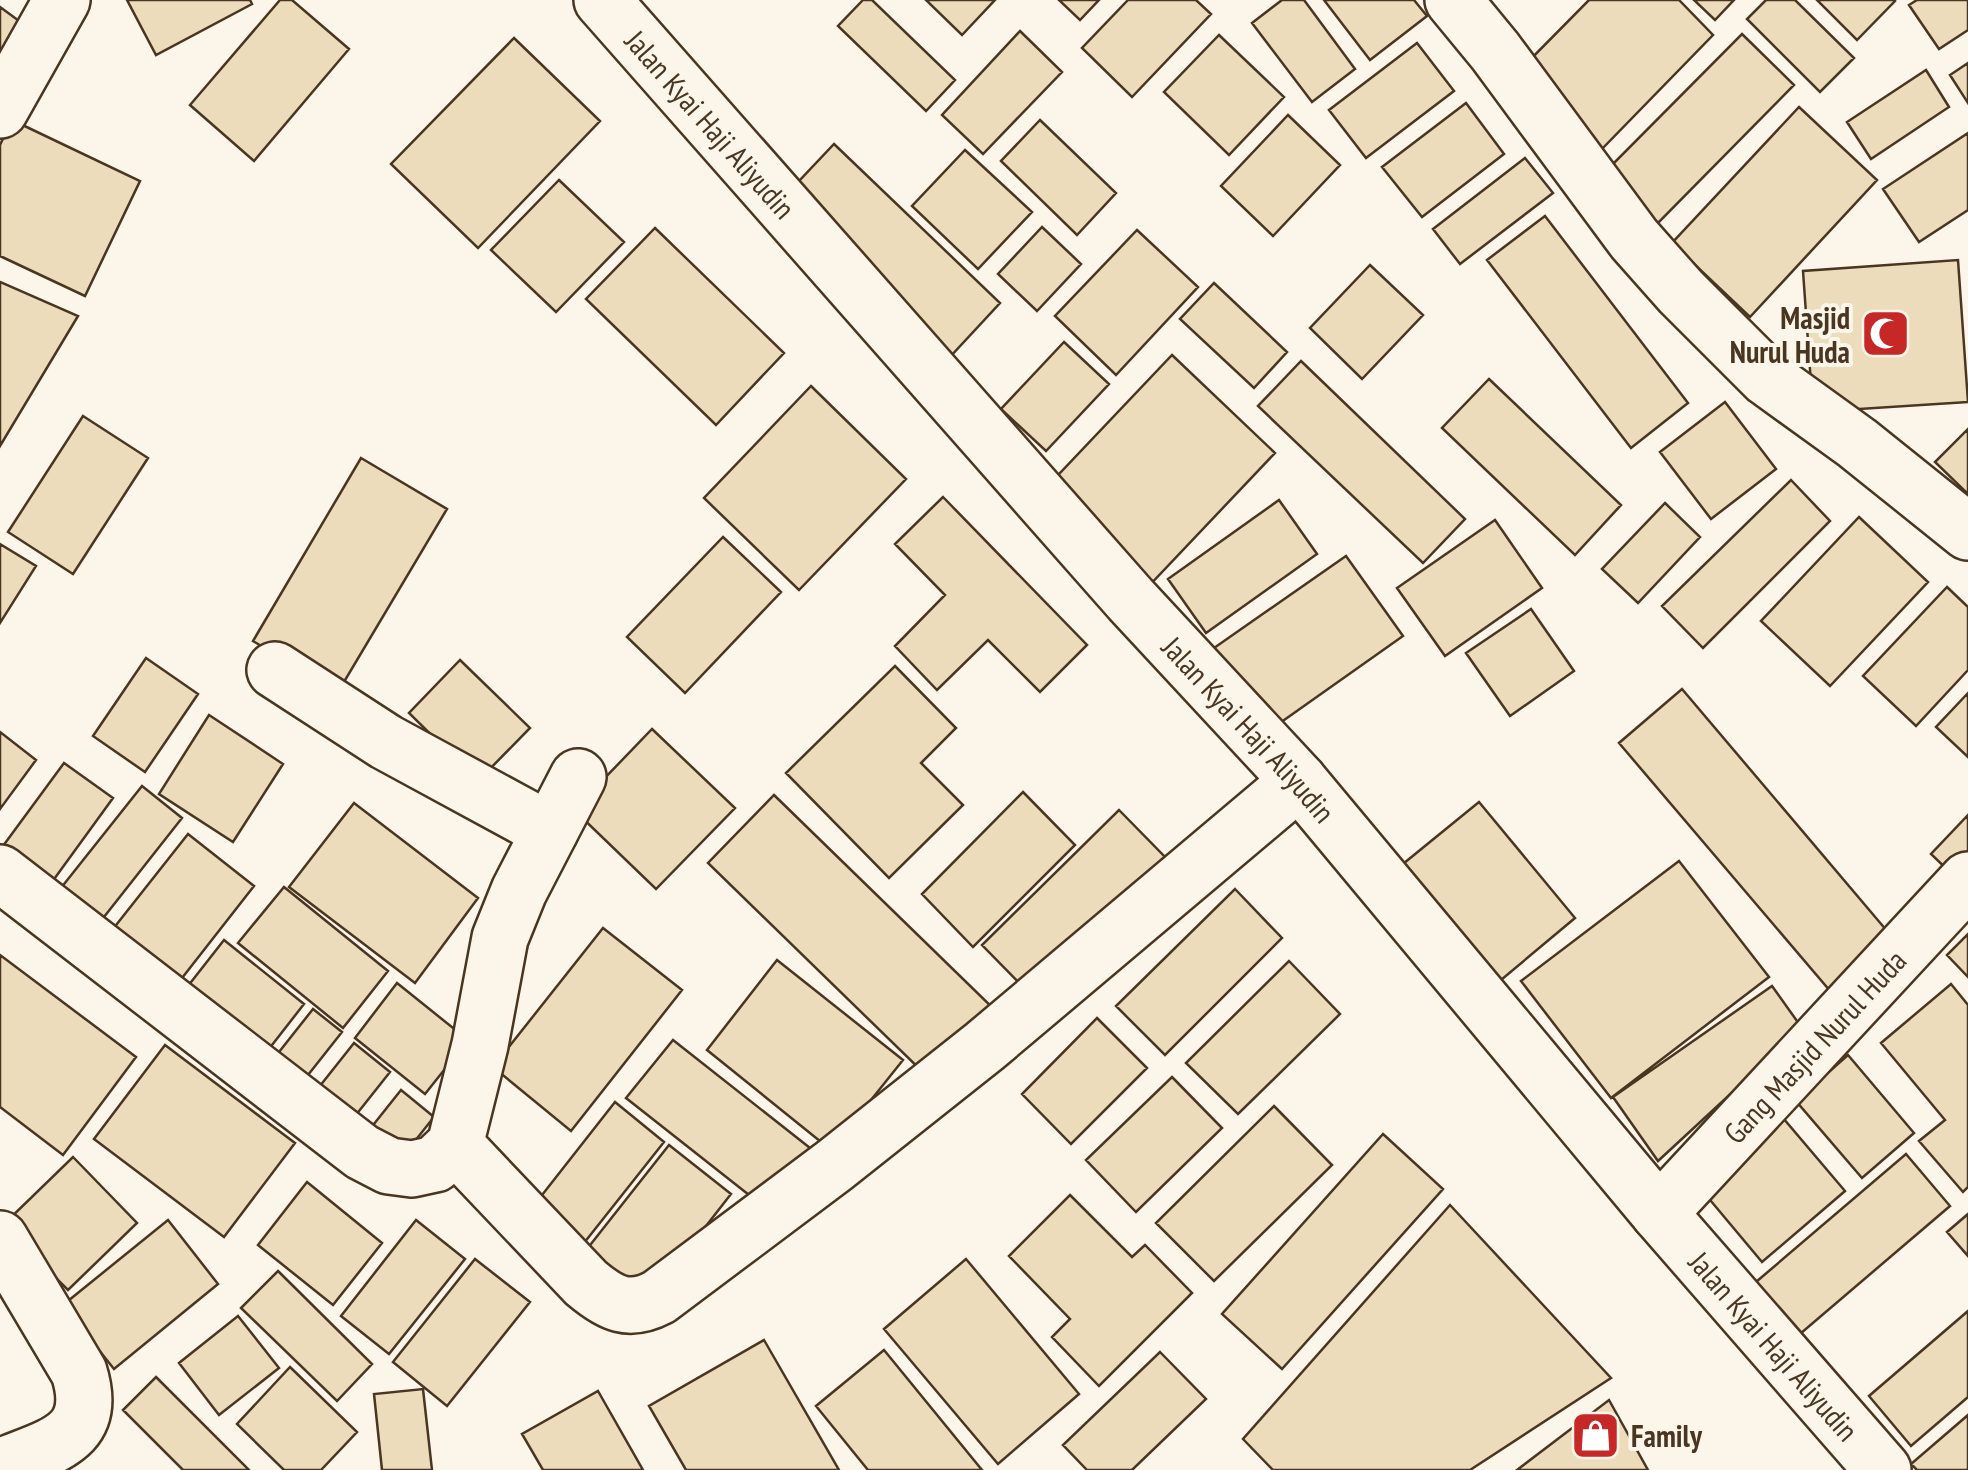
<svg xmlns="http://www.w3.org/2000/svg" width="1968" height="1470" viewBox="0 0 1968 1470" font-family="'PT Sans Narrow',sans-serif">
<rect width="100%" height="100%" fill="#fbf6e9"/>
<!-- building -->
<path fill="#ecdcbc" stroke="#4a3520" stroke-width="2.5" d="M127,0H250L252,4L156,55Z
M280,0H292L349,49L254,161L190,105Z
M863,0H872L955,80L926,111L838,26Z
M926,0H995L962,35Z
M1059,0H1099L1080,20Z
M1128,0H1196L1211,14L1132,97L1082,48Z
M1282,0H1304L1355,69L1312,102L1252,23Z
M1324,0H1414L1427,16L1370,60Z
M1589,0H1679L1713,35L1598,153L1517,73Z
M1694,0H1734L1715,20Z
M1766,0H1795L1854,58L1820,92L1747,19Z
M1817,0H1894L1895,1L1857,40Z
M1917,0H1968V30L1939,49L1909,5Z
M0,7L26,26L0,62Z
M1020,31L1062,72L983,154L942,115Z
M1742,34L1794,85L1657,224L1605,172Z
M1219,35L1284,97L1229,155L1164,92Z
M514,38L600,121L478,248L391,164Z
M1417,43L1454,91L1366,158L1329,110Z
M1968,63V103L1950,75Z
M1926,70L1949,107L1871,159L1847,122Z
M1466,103L1504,154L1422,217L1382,167Z
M1799,107L1877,180L1750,317L1672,243Z
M1288,115L1340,165L1273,236L1221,186Z
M12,120L140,181L85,296L0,256V145Z
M1040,120L1116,193L1077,235L1001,161Z
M1968,133V210L1919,242L1883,189Z
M834,144L1000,303L949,358L783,198Z
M965,150L1032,212L978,269L912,206Z
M1525,158L1553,193L1460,264L1433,229Z
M559,180L624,242L556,312L491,250Z
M1545,216L1688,403L1631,448L1487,260Z
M1042,227L1081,264L1037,311L998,274Z
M655,228L784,353L716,425L586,299Z
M1137,230L1198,287L1116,375L1055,316Z
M1958,260L1968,402L1813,412L1803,271Z
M1370,265L1423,315L1362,379L1310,328Z
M0,282L78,316L0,446Z
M1214,283L1287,352L1254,388L1180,319Z
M1064,342L1109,384L1046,451L1001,409Z
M1172,355L1275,453L1145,590L1043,491Z
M1301,361L1465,519L1423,563L1258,406Z
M1489,379L1621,505L1575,555L1442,428Z
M811,386L906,479L799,590L704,498Z
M1725,402L1776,469L1711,519L1660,452Z
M83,416L148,458L73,574L8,532Z
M1968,429V494L1935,462Z
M361,458L447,509L338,692L253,641Z
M1791,480L1830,521L1703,648L1662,606Z
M943,497L1087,645L1040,692L988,640L937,690L895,646L945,595L895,544Z
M1279,500L1317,554L1206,633L1168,579Z
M1665,503L1700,537L1638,603L1602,569Z
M1859,517L1928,582L1830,686L1761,621Z
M1495,520L1542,588L1445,656L1397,588Z
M723,537L781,592L685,693L627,637Z
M0,544L36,566L0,623Z
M1346,556L1403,636L1270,730L1214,648Z
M1947,587L1968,607V670L1916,726L1863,676Z
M1531,609L1574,671L1510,716L1466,653Z
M146,658L198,694L145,772L93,736Z
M460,660L530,728L478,781L409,713Z
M895,666L956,728L921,763L963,805L889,878L786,773Z
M1682,689L1893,938L1831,992L1619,743Z
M1968,693V757L1936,727Z
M209,715L283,764L233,842L159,794Z
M652,729L735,808L656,889L574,810Z
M0,732L36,760L0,809Z
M64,763L113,798L52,882L3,846Z
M142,786L182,818L89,936L49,903Z
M1023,792L1075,845L973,947L922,894Z
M774,795L997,1012L931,1080L708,863Z
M1479,802L1575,918L1495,985L1398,868Z
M354,803L478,898L415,983L289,887Z
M1119,810L1167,859L1031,995L982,945Z
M1968,815V872L1959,881L1931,854Z
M188,834L254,886L175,987L109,934Z
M1679,861L1769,977L1611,1098L1521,981Z
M284,887L388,971L343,1028L238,943Z
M1235,889L1282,938L1165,1055L1116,1006Z
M603,928L682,990L571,1131L493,1067Z
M1968,934V977L1947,955Z
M224,940L304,1004L258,1063L177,1000Z
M0,955L136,1057L63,1155L0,1107Z
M777,960L903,1060L831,1150L707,1050Z
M1289,961L1340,1014L1238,1114L1186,1063Z
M397,983L468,1040L425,1094L355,1038Z
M1951,984L1968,1005V1187L1963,1192L1919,1141L1945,1120L1881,1043Z
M1772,986L1802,1028L1658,1161L1613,1097Z
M313,1009L342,1032L293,1094L264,1071Z
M1097,1018L1147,1068L1071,1144L1022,1094Z
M673,1040L810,1148L763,1206L626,1098Z
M354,1043L390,1072L344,1130L308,1101Z
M165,1045L295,1143L224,1237L94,1139Z
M1848,1055L1914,1133L1862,1178L1796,1101Z
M1172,1077L1222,1128L1136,1212L1086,1160Z
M401,1090L434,1117L395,1166L362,1139Z
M615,1102L664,1142L584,1243L535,1204Z
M1274,1106L1332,1165L1214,1281L1156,1223Z
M1778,1112L1845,1191L1762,1262L1695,1182Z
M1383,1134L1443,1189L1282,1369L1222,1314Z
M669,1145L731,1194L649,1299L587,1249Z
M1906,1154L1950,1206L1800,1334L1756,1282Z
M73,1157L137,1223L68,1290L3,1225Z
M307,1182L382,1243L333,1305L258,1245Z
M1070,1195L1132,1257L1145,1245L1192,1293L1099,1386L1052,1337L1070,1319L1009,1256Z
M1450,1205L1611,1378L1470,1470H1273L1243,1439Z
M1968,1214V1256L1947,1232Z
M168,1220L218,1284L114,1369L63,1305Z
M416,1220L465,1259L389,1354L341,1316Z
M475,1259L530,1302L447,1406L393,1362Z
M966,1259L1079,1394L998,1464L884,1329Z
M278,1271L372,1364L337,1401L241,1308Z
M1968,1311V1397L1911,1446L1869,1396Z
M238,1316L279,1368L219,1415L179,1363Z
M764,1340L839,1470H686L649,1406Z
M884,1350L982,1470H868L816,1406Z
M1160,1352L1206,1399L1132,1470H1087L1063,1445Z
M290,1367L357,1432L321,1470H284L237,1424Z
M156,1377L249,1470H183L123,1410Z
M423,1389L432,1470H382L374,1394Z
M598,1391L643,1470H543L522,1434Z
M1609,1400L1648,1470H1517Z
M1968,1415V1470H1917L1911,1464Z"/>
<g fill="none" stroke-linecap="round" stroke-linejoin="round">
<defs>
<g id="minor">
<path id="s1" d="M602,0L1131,600L1299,781L1659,1213L1883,1470"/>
<path d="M1453,0L1495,51L1634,239L1681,292L1767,378L1857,443L1968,532"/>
<path d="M0,110L62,0"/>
<path d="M275,670L386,742L550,831"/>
<path d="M0,873L362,1152L389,1166L412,1169L435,1164L455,1145L480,1045L500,938L519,891L578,777"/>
<path d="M455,1145L586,1283C611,1304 629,1313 659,1297L835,1165L985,1046L1299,781"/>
<path id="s2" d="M1659,1213L1968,880"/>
<path d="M0,1239L79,1372C100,1439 50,1446 0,1467"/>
</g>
</defs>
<!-- minor casing -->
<use href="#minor" stroke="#4a3520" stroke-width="60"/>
<!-- minor -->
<use href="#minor" stroke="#fbf6e9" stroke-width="55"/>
</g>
<!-- icons -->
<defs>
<symbol id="mosque-square" viewBox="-11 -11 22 22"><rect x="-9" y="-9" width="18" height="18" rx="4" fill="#c62828" stroke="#fbf6e9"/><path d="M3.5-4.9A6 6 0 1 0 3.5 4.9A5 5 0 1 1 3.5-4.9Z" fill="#fff"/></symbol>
<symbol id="shop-square" viewBox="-11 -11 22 22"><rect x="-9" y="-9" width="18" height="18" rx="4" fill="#c62828" stroke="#fbf6e9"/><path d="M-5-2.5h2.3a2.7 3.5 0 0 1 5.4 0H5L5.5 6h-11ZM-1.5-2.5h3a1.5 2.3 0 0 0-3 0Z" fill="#fff"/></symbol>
</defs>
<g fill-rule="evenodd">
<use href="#mosque-square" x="1858" y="306" width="55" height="55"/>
<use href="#shop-square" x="1568" y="1408" width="55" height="55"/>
</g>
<g text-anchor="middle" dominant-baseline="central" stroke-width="8" stroke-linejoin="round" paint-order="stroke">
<!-- street labels -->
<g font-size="30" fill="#4a3520" stroke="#fbf6e9">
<text stroke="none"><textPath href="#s1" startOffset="165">Jalan Kyai Haji Aliyudin</textPath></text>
<text stroke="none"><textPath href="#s1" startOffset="975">Jalan Kyai Haji Aliyudin</textPath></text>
<text stroke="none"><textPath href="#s2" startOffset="228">Gang Masjid Nurul Huda</textPath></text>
<text stroke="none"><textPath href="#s1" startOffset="1785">Jalan Kyai Haji Aliyudin</textPath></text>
</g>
<!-- poi labels -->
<g font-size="30" font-weight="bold" fill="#4a3520" stroke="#fbf6e9" text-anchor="end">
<text x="1850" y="317">Masjid<tspan x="1850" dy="34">Nurul Huda</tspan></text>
<text x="1631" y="1435" text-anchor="start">Family</text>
</g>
</g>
</svg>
